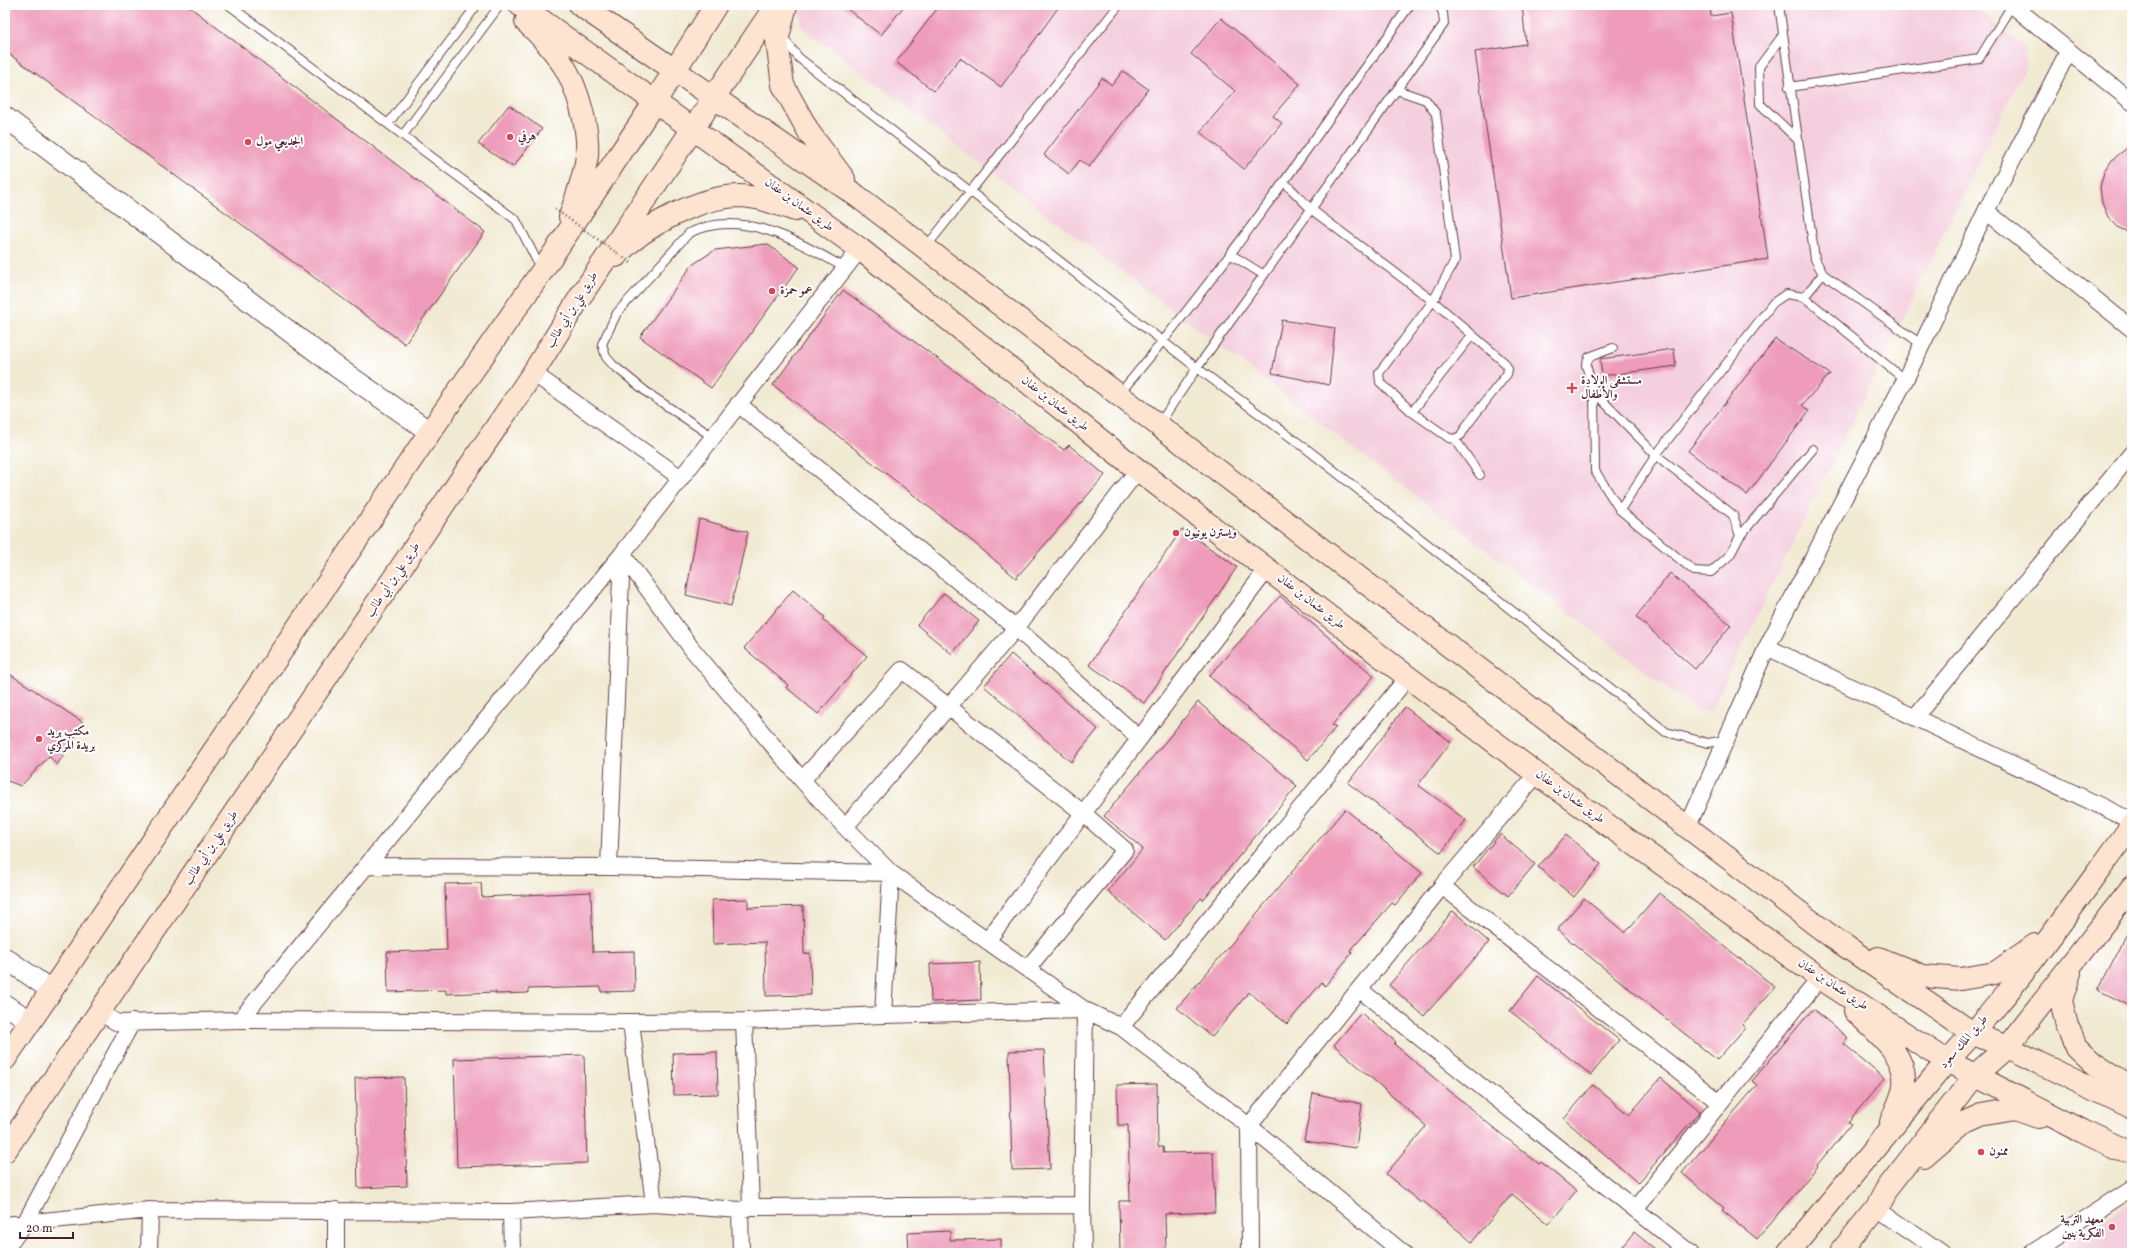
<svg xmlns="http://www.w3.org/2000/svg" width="2137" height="1258" viewBox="0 0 2137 1258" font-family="Vollkorn,Amiri,serif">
<rect width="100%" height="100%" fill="#fff"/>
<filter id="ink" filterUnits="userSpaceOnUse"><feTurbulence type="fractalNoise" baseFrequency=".025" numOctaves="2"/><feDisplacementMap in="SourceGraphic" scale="8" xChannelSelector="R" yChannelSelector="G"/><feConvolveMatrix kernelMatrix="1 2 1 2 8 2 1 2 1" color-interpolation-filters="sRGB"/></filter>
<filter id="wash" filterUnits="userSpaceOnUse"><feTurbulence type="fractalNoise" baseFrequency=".012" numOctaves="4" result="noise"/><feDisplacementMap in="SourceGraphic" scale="16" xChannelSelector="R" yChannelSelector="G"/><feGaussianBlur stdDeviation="0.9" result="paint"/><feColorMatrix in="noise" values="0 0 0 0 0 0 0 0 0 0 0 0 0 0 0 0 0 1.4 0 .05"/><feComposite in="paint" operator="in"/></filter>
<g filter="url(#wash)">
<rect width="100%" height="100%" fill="#f1ead3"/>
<!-- built -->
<path fill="#f4cfde" d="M803,5H1972L2023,45L2027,64L1711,711L1699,712L802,27L799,11Z
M2132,1201V1253H2052Z"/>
<g id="blocks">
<!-- building -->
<path fill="#ee9cba" d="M5,5H187L485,232L405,344L5,51Z
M842,5H905L881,35Z
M940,5H1060L1001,87L960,58L934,91L896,62Z
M1522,5H1710L1711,16L1731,13L1768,259L1511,298L1475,52L1526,44Z
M1221,18L1300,84L1273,116L1282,123L1244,169L1200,132L1235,91L1191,54Z
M1123,71L1148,89L1089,167L1080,160L1069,174L1044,155L1102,78L1112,85Z
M509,105L542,129L513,167L478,144Z
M2132,144V234L2119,228L2108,217L2102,203L2100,187L2104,172L2112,160Z
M767,244L799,267L711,388L640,337L692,265L715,250Z
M843,290L1064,450L1069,445L1105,475L1016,578L966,536L773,385Z
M1282,320L1335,328L1329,385L1272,373Z
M1775,339L1830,374L1802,405L1809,411L1747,495L1688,451Z
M1674,349L1676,366L1602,376L1600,359Z
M699,519L748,532L731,606L686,595Z
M1182,529L1237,567L1144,703L1089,665Z
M1670,573L1731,625L1695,669L1636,617Z
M793,590L825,617L823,620L867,656L818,714L786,687L788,685L744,648Z
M944,593L979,621L952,654L917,625Z
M1280,596L1374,676L1332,725L1336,727L1308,760L1209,676Z
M1011,654L1098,729L1071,762L984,686Z
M5,671L84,723L57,765L49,756L21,786L5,780Z
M1198,702L1297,786L1203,900L1201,898L1165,940L1108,891L1143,849L1104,816Z
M1405,707L1451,742L1418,785L1466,820L1441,853L1348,783Z
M1345,809L1422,873L1395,905L1392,903L1350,951L1352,953L1325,986L1322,982L1287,1024L1249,992L1212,1037L1177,1008Z
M1500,834L1535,864L1508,896L1473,867Z
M1566,835L1601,864L1574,897L1538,867Z
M481,883L482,897L591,892L593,952L634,951L635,991L601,992V987L528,989V993L496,994V992L446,994V990L388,992L387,952L447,950L445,884Z
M1659,893L1775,987L1742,1025L1745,1028L1717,1060L1557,930L1584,898L1625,933Z
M748,899V908L803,906L804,954L810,953L811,995L766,996L765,942L713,944L712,900Z
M1453,911L1489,942L1424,1016L1389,985Z
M2132,924V1007L2098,990Z
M980,962L981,1000L931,1002L930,964Z
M1538,976L1619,1040L1591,1075L1510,1011Z
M1813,1009L1848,1038L1844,1044L1885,1078L1848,1122L1851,1124L1817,1165L1818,1166L1757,1239L1722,1210L1724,1208L1682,1173L1757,1085L1752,1081Z
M1361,1013L1396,1042L1394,1044L1490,1125L1539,1164L1541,1162L1576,1191L1549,1224L1512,1194L1472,1242L1423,1201L1421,1203L1386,1174L1426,1126L1334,1045Z
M1044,1050L1050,1169L1012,1170L1009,1051Z
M717,1052L718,1094L674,1095L673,1053Z
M584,1055L587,1163L457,1167L454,1059Z
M404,1077L407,1186L358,1188L355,1078Z
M1661,1078L1700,1111L1638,1183L1564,1119L1593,1085L1629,1115Z
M1157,1084L1158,1147H1163L1164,1153L1213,1152L1215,1212L1165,1214L1166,1253H1120L1119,1201H1130L1128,1125H1118L1117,1085Z
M1313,1093L1362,1104L1356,1148L1304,1141Z
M950,1231V1240L1001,1239V1253H909L908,1233Z
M1634,1232L1660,1253H1617Z"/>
</g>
</g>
<g filter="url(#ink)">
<use href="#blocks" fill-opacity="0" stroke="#633d44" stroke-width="1"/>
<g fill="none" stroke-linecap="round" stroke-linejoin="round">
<defs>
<path id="service" d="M229,5L516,220L541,269
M1779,5L1815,259L1823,274L1921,344
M1783,35L1759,67L1760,104L1797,139
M783,38L799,58L1197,368L1308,450L1666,732L1708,743L1726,740
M1789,87L1979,59L2012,5
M388,124L477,5
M403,135L500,5
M1284,182L1312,210L1433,301L1505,363L1508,369L1507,374L1467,425L1461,435L1455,439L1449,438L1412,412L1380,382L1379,373L1433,301L1455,260L1436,114L1426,100L1397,90
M926,247L1119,5
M1230,254L1264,275
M1804,297L1823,274
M1613,348L1589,357L1586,365L1594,392L1595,471L1620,510L1694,571L1711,572L1730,555L1740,536L1733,515L1656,455L1620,510
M1594,392L1656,455L1773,303L1786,294L1804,297L1905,380
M1120,393C1224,270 1316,137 1410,5
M1412,412L1472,335
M1159,424L1197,368L1444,24L1443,13L1439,5
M713,437L649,394L613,365L606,357L602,344L617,313L689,233C742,207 799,242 845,268
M1455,439L1480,475
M1740,536L1813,449"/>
<path id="minor" d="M2012,5L2132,102
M1986,211L2132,329
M533,373L681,478L622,554L692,649L802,780L845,827L891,873L1085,1010L1121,1027L1249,1126L1403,1253
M738,404L1016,628L1139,738
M681,478L860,249
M1767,647L2132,821
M1915,717L2132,453
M802,780L902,670L1083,813L1125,850L1027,969
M1688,826L1767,647L1905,380L1986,211L2068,52
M845,827L1016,628L1138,470
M366,866L609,867L891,873L883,1015
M609,867L622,554
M1442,886L1720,1103
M987,941L1268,568
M1359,989L1690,1253
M100,1013L118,1023L240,1020L631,1022L744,1021L883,1015L1085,1010L1082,1205L1083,1253
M240,1020L622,554
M744,1021L751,1207
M631,1022L654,1204
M1121,1027L1408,677
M1877,1207L1942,1253
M1635,1209L1820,978
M740,1210L741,1253
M511,1212L512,1253
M5,1225L150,1210L511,1212L654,1204L740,1210L751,1207L1082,1205
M5,1250L25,1223L132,1022
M149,1253L150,1210
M336,1253V1210
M1250,1253L1249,1126L1442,886L1537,774
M2032,1253L2132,1188"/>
<path id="tertiary" d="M5,117L338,368L430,432
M5,958L51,990
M5,1005L31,1021"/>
<path id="secondary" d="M520,5L860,249L1138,470L1408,677L1537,774L1820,978L1947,1061L2083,1131L2132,1154
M580,5L857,196L1832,937L1974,1034L2007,1047L2132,1108
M786,5L777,41L783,85L810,134L844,179
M526,22C540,35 554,50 564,66C578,89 589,128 587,155C585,176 576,197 570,217
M616,256C642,227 699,197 738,196C757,196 778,204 795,210
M1878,958L1923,976L1961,979L1995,973L2035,945
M2070,973L2061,1000L2067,1026L2076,1047L2093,1063L2132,1089
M1855,1011C1874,1031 1907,1053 1904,1084C1904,1096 1895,1110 1891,1122
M5,1059L430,432L542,271L654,103L716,5
M5,1151L533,373L582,294L776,5
M1924,1156L1961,1124L1981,1115L2015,1109L2038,1117
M1788,1253L1947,1061C2017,989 2073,905 2132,825
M1840,1253L1877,1207L1886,1190L1975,1075L2007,1047L2132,887"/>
</defs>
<!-- service casing -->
<use href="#service" stroke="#633d44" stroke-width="10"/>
<!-- minor casing -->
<use href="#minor" stroke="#633d44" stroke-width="18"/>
<!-- tertiary casing -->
<use href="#tertiary" stroke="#633d44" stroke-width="22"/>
<!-- secondary casing -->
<use href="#secondary" stroke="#633d44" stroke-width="24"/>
<!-- service -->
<use href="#service" stroke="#fff" stroke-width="8"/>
<!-- minor -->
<use href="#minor" stroke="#fff" stroke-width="16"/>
<!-- tertiary -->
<use href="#tertiary" stroke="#fff" stroke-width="20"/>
<!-- secondary -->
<use href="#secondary" stroke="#fde4d1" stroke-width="22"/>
<!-- path-bridge -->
<path stroke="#633d44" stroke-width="2.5" stroke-dasharray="1 3" stroke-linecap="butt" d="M555,209L631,263"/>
</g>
</g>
<!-- markers -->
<g fill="#d1495b" stroke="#fff" stroke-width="1.5">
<circle cx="510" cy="137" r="4"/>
<circle cx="248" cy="142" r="4"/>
<circle cx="772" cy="291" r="4"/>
<path d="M1570 382h4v4h4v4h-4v4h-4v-4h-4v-4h4z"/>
<circle cx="1176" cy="533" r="4"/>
<circle cx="39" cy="739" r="4"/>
<circle cx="1981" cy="1152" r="4"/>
<circle cx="2112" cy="1227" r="4"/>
</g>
<g text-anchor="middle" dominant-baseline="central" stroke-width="4" stroke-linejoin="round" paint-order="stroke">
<!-- poi labels -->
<g font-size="12" font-weight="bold" fill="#4a1f2b" stroke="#fff" text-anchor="start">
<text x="518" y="137">هرفي</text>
<text x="256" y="142">الجديعي مول</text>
<text x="780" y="291">عمو حمزة</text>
<text x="1581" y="381">مستشفى الولادة<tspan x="1581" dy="14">والأطفال</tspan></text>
<text x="1184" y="533">ويسترن يونيون</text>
<text x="47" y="732">مكتب بريد<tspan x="47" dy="14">بريدة المركزي</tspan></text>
<text x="1989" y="1152">ممنون</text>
<text x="2104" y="1220" text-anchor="end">معهد التربية<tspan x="2104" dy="14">الفكرية بنين</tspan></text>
</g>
<!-- street labels -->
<g font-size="12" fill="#4a1f2b" stroke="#fff">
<text transform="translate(799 205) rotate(36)">طريق عثمان بن عفان</text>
<text transform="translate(572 310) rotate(-58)">طريق علي بن أبي طالب</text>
<text transform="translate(1055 404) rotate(38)">طريق عثمان بن عفان</text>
<text transform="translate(393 580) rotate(-56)">طريق علي بن أبي طالب</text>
<text transform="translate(1311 602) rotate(38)">طريق عثمان بن عفان</text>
<text transform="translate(1570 797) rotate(36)">طريق عثمان بن عفان</text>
<text transform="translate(211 848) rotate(-56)">طريق علي بن أبي طالب</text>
<text transform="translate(1833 985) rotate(34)">طريق عثمان بن عفان</text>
<text transform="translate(1964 1042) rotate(-49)">طريق الملك سعود</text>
</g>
</g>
<!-- margin -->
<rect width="2137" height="1258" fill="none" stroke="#fff" stroke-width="20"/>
<!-- scale -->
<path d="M20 1232v6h53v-6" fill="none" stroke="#4a1f2b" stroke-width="2"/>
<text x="26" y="1232" font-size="12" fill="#4a1f2b" stroke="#ffffff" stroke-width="3" paint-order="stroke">20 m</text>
</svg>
